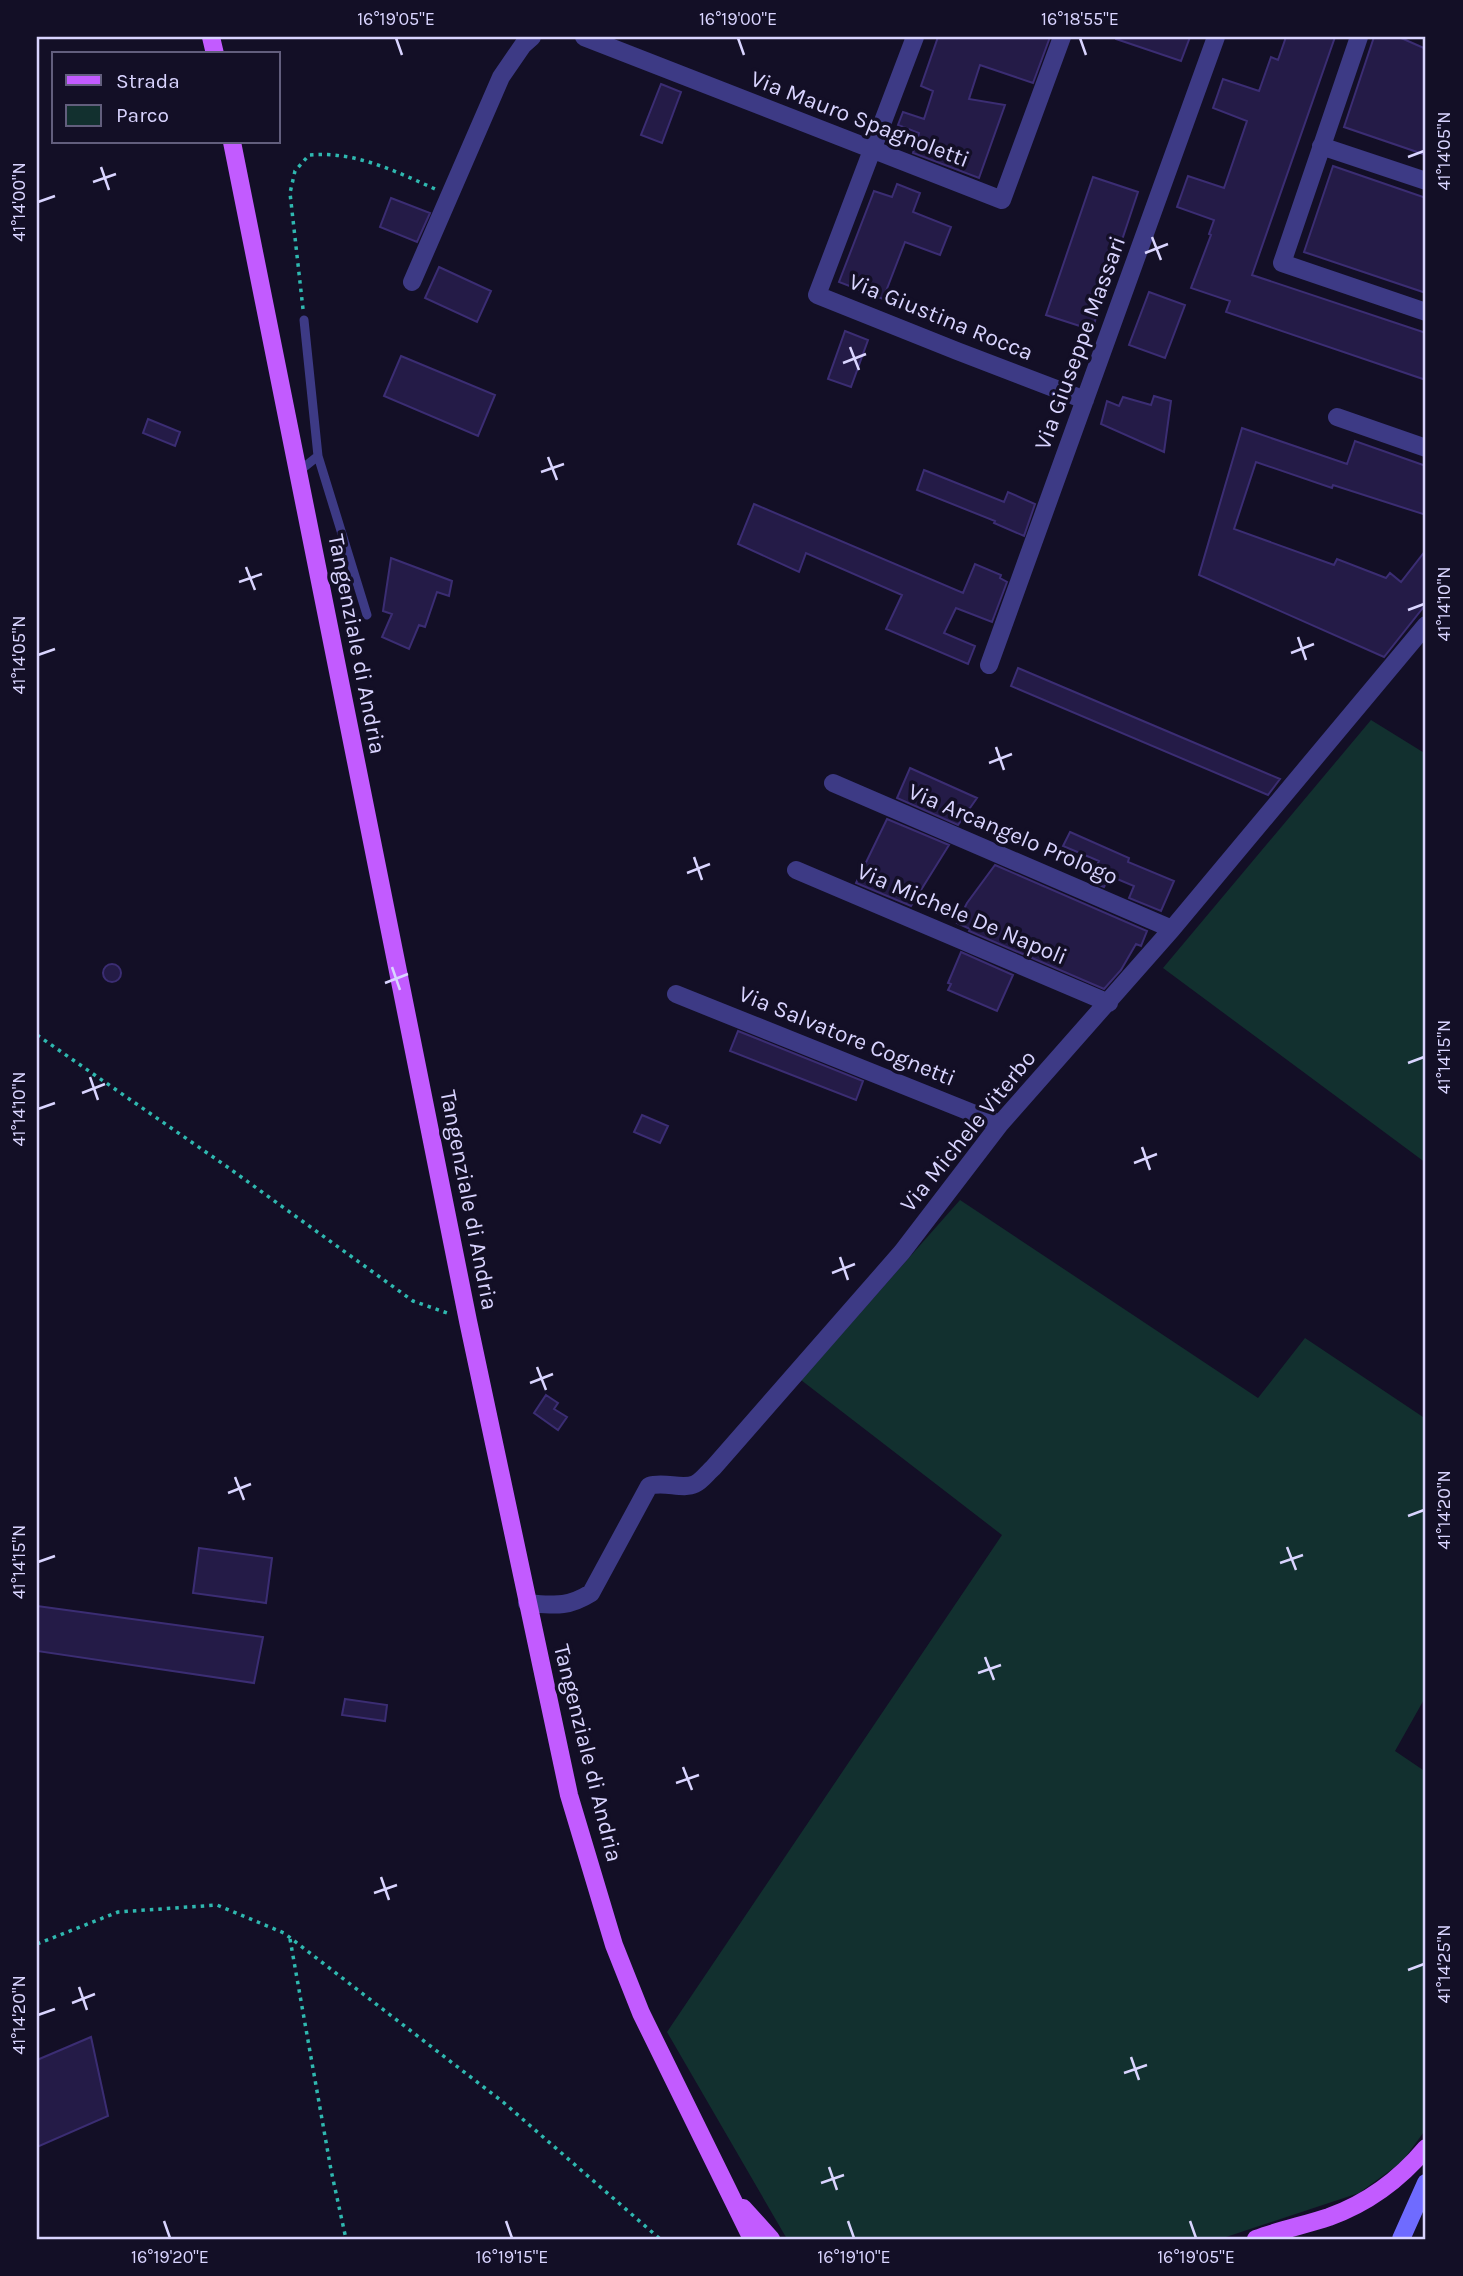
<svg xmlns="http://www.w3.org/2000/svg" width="1463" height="2276" viewBox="0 0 1463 2276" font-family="Karla,sans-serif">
<rect width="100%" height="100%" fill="#130f26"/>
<!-- green -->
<path fill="#12302f" d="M1371,720L1426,754V1163L1163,968Z
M960,1200L1258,1398L1305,1338L1426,1419V1696L1395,1751L1426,1772V2129L1402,2162L1359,2193L1220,2239H787L667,2032L1002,1535L801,1380Z"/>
<!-- building -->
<path fill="#241b47" stroke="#3b2d73" stroke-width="2" d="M938,37H1050L1033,83L980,65L969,99L1005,105L979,178L913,153L919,133L898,125L903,112L924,119L933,91L921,86Z
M1116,37H1190L1181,61L1116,39Z
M1286,37H1335L1252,275L1426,333V380L1226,312L1230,301L1191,288L1211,235L1209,234L1214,220L1177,207L1188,176L1224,188L1247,121L1213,108L1223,79L1259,91L1271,57L1278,60Z
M1374,37H1399L1426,49V155L1344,127Z
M661,84L681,92L662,143L641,135Z
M1333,166L1426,198V293L1304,252Z
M1093,177L1138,192L1092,330L1046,315Z
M897,184L920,193L913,212L951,227L940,255L905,242L883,299L839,282L874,191L892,197Z
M391,198L430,213L417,242L380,227Z
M439,267L491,291L477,322L425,298Z
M1149,292L1185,305L1165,358L1129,345Z
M845,331L868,340L851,387L828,379Z
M401,356L495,395L478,436L384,396Z
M1154,396L1171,401L1164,452L1101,424L1107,401L1119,406L1123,397L1151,405Z
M148,419L180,432L175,446L143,433Z
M1242,428L1347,464L1355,441L1426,466V515L1333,485L1332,488L1256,462L1234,529L1334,565L1337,559L1386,578L1390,573L1401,582L1426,550V604L1384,657L1199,575Z
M924,470L1004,502L1008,492L1035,504L1024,536L994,523L995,521L917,490Z
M754,504L963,593L975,564L1001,575L1000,578L1007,582L992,622L956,608L944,633L975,646L968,664L886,629L902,595L806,553L799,572L738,544Z
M391,558L452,581L449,596L437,592L425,627L419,625L409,649L382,637L392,614L383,611Z
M1018,668L1169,732L1280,779L1268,795L1011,686Z
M910,768L977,798L958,825L897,798Z
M887,819L949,845L911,906L856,883Z
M1070,832L1129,858L1128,862L1174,881L1161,911L1129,898L1134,886L1110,876L1104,887L1089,881L1099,861L1063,846Z
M995,865L1147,931L1141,946L1136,944L1121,970L1104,989L969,931L970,929L957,923L967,903Z
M961,952L1013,975L997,1011L948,990L951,984L948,983Z
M103 973a9 9 0 1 1 18 0a9 9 0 1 1-18 0Z
M738,1031L863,1081L856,1100L730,1051Z
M642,1115L668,1126L660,1143L634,1132Z
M546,1395L558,1403L554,1409L567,1417L558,1430L534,1413Z
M199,1548L272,1558L266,1603L193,1593Z
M37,1606L263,1637L254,1683L37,1651Z
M345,1699L387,1705L385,1721L342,1715Z
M91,2037L108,2116L37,2147V2060Z"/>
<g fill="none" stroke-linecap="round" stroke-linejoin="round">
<!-- path -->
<path stroke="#2fb8b0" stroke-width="3.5" stroke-dasharray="3.5 5" stroke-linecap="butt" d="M303,309L290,193L295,171L309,155C355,151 395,171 435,189
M37,1035L226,1166L413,1301L450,1314
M290,1939L331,2170L346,2239
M37,1944L118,1912L217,1905L284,1933L503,2102L660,2239"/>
<!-- lane -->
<path stroke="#3d3a85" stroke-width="9" d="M304,320L318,456L367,615
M298,472L318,456"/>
<!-- street -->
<path stroke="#3d3a85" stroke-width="18" d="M584,37L1002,200L1062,37
M915,37L817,295L957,351L1085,400
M1359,37L1282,263L1426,312
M1321,146L1426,181
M412,282L501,77L523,45L532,37
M1337,417L1426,448
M989,665L1216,37
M833,783L1172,929
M796,870L1109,1003
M676,994L1000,1124
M527,1603C554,1605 567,1608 591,1593L649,1486C664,1481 683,1490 695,1484C702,1481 708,1472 713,1468L902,1252L1000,1124L1172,929L1426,625"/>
<!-- secondary -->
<path stroke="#6f6bff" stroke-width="18" d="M1401,2239L1426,2183"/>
<!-- primary -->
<path stroke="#c25bff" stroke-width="18" d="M211,37L215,54
M232,142L468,1321L569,1795L614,1945L641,2013L752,2239
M743,2208L771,2239
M1256,2239C1280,2230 1305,2225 1329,2217C1368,2203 1400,2179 1426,2148"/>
</g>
<!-- ticks -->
<path fill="none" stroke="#d9d4ff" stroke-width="2.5" d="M396,38L402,55M738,38L744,55M1080,38L1086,55M1408,157L1424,151M101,167L109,190M93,182L116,174M38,202L55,196M1152,237L1161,260M1145,253L1168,244M850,347L859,370M843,363L866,354M548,457L557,480M541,472L564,464M246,567L255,590M239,582L262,574M1408,610L1424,604M1298,637L1306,660M1291,653L1314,644M38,655L55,649M996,747L1004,770M989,763L1012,754M694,857L702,880M687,873L710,864M392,967L400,990M385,983L408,974M1408,1063L1424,1057M90,1077L98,1100M82,1093L105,1084M38,1109L55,1103M1142,1147L1150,1170M1134,1163L1157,1154M840,1257L848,1280M832,1273L855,1264M537,1367L546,1390M530,1383L553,1374M235,1477L244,1500M228,1493L251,1484M1408,1516L1424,1510M1287,1547L1296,1570M38,1562L55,1556M1280,1563L1303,1555M985,1657L994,1680M978,1673L1001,1665M683,1767L692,1790M676,1783L699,1775M381,1877L389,1900M374,1893L397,1885M1408,1970L1424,1964M79,1987L87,2010M72,2003L95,1994M38,2015L55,2009M1131,2057L1139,2080M1124,2073L1147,2065M829,2167L837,2190M821,2183L844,2175M164,2221L170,2238M506,2221L512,2238M848,2221L854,2238M1190,2221L1196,2238"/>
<g text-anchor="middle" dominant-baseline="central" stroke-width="7" stroke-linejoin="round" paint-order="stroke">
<!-- street labels -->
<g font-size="23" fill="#d9d4ff" stroke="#130f26">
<text transform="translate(860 119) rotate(21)">Via Mauro Spagnoletti</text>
<text transform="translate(941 317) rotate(22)">Via Giustina Rocca</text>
<text transform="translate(1080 343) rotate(-70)">Via Giuseppe Massari</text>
<text transform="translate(357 644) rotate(79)">Tangenziale di Andria</text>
<text transform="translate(1013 834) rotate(23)">Via Arcangelo Prologo</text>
<text transform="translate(962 914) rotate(23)">Via Michele De Napoli</text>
<text transform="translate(847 1036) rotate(22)">Via Salvatore Cognetti</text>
<text transform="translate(968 1131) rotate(-51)">Via Michele Viterbo</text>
<text transform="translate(469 1200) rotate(79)">Tangenziale di Andria</text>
<text transform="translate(588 1753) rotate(76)">Tangenziale di Andria</text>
</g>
</g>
<!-- border -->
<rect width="1463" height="2276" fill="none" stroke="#130f26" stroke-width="77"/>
<!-- legend -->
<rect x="52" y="52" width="228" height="91" fill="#130f26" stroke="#625e7d" stroke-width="2"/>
<rect x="66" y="75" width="35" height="10" fill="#c25bff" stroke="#625e7d" stroke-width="2"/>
<text x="116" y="88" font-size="21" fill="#d9d4ff">Strada</text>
<rect x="66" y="105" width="35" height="21" fill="#12302f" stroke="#625e7d" stroke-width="2"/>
<text x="116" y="122" font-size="21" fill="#d9d4ff">Parco</text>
<rect x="38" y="38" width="1386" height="2200" fill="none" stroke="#d9d4ff" stroke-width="2.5"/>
<g font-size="18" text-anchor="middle" fill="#d9d4ff">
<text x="396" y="25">16°19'05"E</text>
<text x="738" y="25">16°19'00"E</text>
<text x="1080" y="25">16°18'55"E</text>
<text transform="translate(1444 151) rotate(-90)" y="6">41°14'05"N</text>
<text transform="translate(19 202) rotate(-90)" y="6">41°14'00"N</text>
<text transform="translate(1444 604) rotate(-90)" y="6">41°14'10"N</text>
<text transform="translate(19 655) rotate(-90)" y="6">41°14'05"N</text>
<text transform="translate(1444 1057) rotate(-90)" y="6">41°14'15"N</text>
<text transform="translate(19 1109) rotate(-90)" y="6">41°14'10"N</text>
<text transform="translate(1444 1510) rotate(-90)" y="6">41°14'20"N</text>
<text transform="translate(19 1562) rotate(-90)" y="6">41°14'15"N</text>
<text transform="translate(1444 1964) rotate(-90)" y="6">41°14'25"N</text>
<text transform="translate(19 2015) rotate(-90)" y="6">41°14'20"N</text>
<text x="170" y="2263">16°19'20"E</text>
<text x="512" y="2263">16°19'15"E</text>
<text x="854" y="2263">16°19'10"E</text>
<text x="1196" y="2263">16°19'05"E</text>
</g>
</svg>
